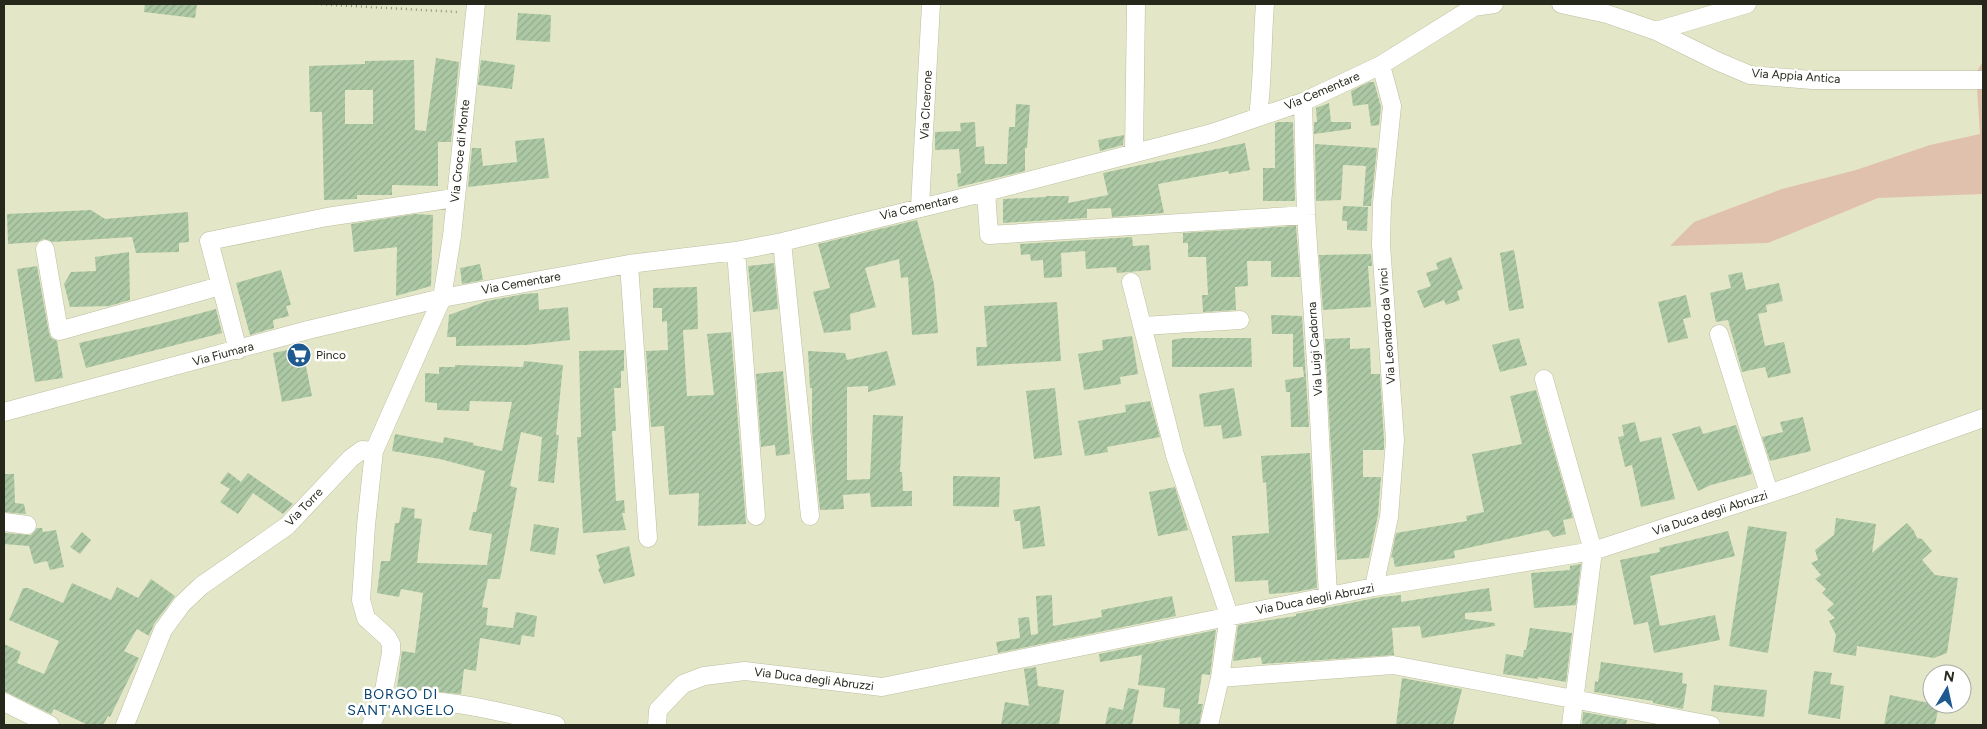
<svg xmlns="http://www.w3.org/2000/svg" width="1987" height="729" viewBox="0 0 1987 729" font-family="Figtree,sans-serif">
<defs>
<pattern id="building-hatch" width="6" height="6" patternUnits="userSpaceOnUse" patternTransform="scale(1.25)"><rect width="6" height="6" fill="#acc8a4"/><path d="M-1 1l2-2M0 6l6-6M5 7l2-2" fill="none" stroke="#94ac8d"/></pattern>
</defs>
<rect width="100%" height="100%" fill="#e4e7c7"/>
<!-- grass -->
<path fill="#e0c1ad" d="M1983,61V194L1878,198L1768,243L1670,246L1694,222L1782,189L1856,170L1930,145L1980,134L1976,73Z"/>
<!-- building -->
<path fill="url(#building-hatch)" fill-rule="evenodd" d="M145,4H197L195,18L144,12Z
M518,13L551,15L550,42L516,40Z
M436,58L459,62L451,142H438V186L392,185V195H357V199L324,200L322,112H310L309,66L365,64V61L414,60L415,130L426,131ZM345,90H373V124H345Z
M481,60L515,65L512,89L478,85Z
M1369,82H1374L1381,107L1379,125L1371,126L1368,104L1353,106L1351,91Z
M1329,103L1331,122H1351V129L1314,134V122H1317L1316,108Z
M1016,104L1030,105L1027,148H1025V171L958,187L957,174L961,173L959,149L935,150V132L961,131L960,123L975,122L976,147L984,146L985,164H1007L1009,127H1015Z
M1278,122H1293L1295,201H1263V168H1275V123Z
M1124,135L1123,145L1100,151L1098,140Z
M544,138L549,178L468,187L472,148H481L483,166L517,162L515,141Z
M1245,143L1250,170L1229,174L1228,171L1158,184L1164,213L1112,217L1111,208L1087,209V218L1003,223V199L1046,197V196H1069L1068,203L1108,195L1103,173Z
M1315,144L1377,148L1371,206H1363L1366,166L1343,165L1341,200L1316,201Z
M1343,206L1368,207L1367,231L1347,230V221H1342Z
M91,210L105,219L188,212L189,242L179,243V252L136,253L132,237L53,242L44,239L37,242L8,244L7,214Z
M416,214L433,215L431,286L396,296L397,247L354,252L351,224Z
M917,220L934,284L938,333L912,335L908,277L901,278L899,259L865,268L876,307L850,314L851,330L824,333L813,292L830,288L818,244Z
M1296,226L1300,277H1271V261H1247L1248,286L1235,287L1236,310L1203,312L1202,295H1208L1206,257H1188V243H1183V233Z
M1132,237L1133,246L1149,245L1151,270L1117,273L1116,267L1086,269L1085,251L1061,253L1062,277L1044,278L1043,260L1031,261L1030,254L1021,255L1020,244Z
M1514,250L1524,308L1509,311L1500,253Z
M129,252L130,300L109,306L70,307L64,284L71,272L96,271L95,257Z
M1371,254L1372,266H1368L1371,307L1323,310L1319,255Z
M1451,257L1463,289L1457,291L1460,300L1446,305L1444,300L1424,308L1417,291L1431,286L1426,273L1438,269L1436,263Z
M774,263L778,309L753,312L748,266Z
M480,264L483,280L462,284L460,268Z
M37,266L49,333L51,338L57,341L63,378L35,382L17,269Z
M281,270L291,305L286,306L289,316L273,320L274,328L250,335L236,283Z
M1742,272L1746,290L1779,283L1783,301L1766,305L1767,312L1758,314L1765,346L1784,342L1791,373L1768,378L1765,367L1742,372L1728,320L1716,322L1710,293L1731,288L1728,275Z
M697,287L698,329L683,330L687,396L714,395L707,334L731,332L746,524L698,526L699,493L669,495L664,426L651,427L646,351L668,350L667,321L662,322V308H653V288Z
M538,293L539,310L568,307L570,340L526,345L456,346V337H447L449,315L487,301L524,294Z
M1686,295L1691,317L1683,319L1688,338L1668,343L1658,302Z
M1057,302L1061,361L977,366L976,347H987L984,306Z
M216,309L222,333L86,368L79,343L156,325Z
M1271,315L1302,316L1309,427H1291L1290,392H1286L1285,380L1304,377L1303,367H1293V334H1272Z
M1132,336L1138,374L1120,377L1121,384L1084,390L1078,354L1103,350L1102,340Z
M1183,338H1251L1252,367H1172V340Z
M1350,338V349L1370,348L1371,374H1380L1384,440V450H1363V477H1381L1378,515L1369,558L1337,560L1325,339Z
M1519,338L1527,365L1500,372L1492,345Z
M302,347L312,396L282,402L273,353Z
M624,350V371H621V388H614L616,431H612L616,501L624,500L625,513H622L626,530L583,533L577,437H581L579,351Z
M808,351L845,353L847,360L887,351L896,385L868,392V386L847,387V480L870,479L873,415L903,416L900,472H902L903,491H912V506L871,507L870,493L843,495L844,509L820,510L812,431V388H810Z
M524,361L563,365L556,435H559L554,483L538,481L542,437L521,432L510,486L517,488L500,579H488L482,607L488,608L486,625L513,628L516,612L537,616L534,637L522,635L520,645L480,638L476,671L464,669L461,694L397,688L402,651L415,653L423,593L401,589L399,597L377,593L381,561H390L395,523H399L402,507L415,509L414,518L422,519L417,563L487,565L492,534L469,530L473,512H476L485,471L440,459L392,451L395,434L443,443L444,437L474,443L473,445L502,451L512,402L470,401L469,411L437,410V403L425,402V373L439,374V367H455V365L523,367Z
M783,371L790,454L776,456L775,445L761,447L756,374Z
M1055,388L1062,455L1034,459L1026,391Z
M1234,388L1242,436L1223,439L1221,425L1204,427L1199,394Z
M1536,390L1573,518L1563,520L1566,534L1553,537L1548,530L1454,551L1455,558L1395,567L1393,557L1391,558L1396,533L1467,521L1466,516L1484,512L1472,454L1522,444L1510,396Z
M1150,401L1160,437L1107,447L1108,452L1085,456L1078,421L1126,412L1125,405Z
M1803,417L1811,451L1770,461L1762,437L1783,432L1780,422Z
M1635,422L1640,442L1661,437L1675,499L1641,507L1632,465L1625,467L1618,437L1624,436L1622,425Z
M1736,425L1752,474L1711,485L1698,491L1672,434L1700,426L1703,434Z
M1310,453L1317,588L1295,592L1269,594L1268,580L1235,582L1232,536L1269,533L1266,482L1263,483L1261,456Z
M228,472L241,482L248,473L293,504L283,514L253,493L238,514L220,502L230,489L220,483Z
M4,474H14L15,503L24,504L26,514L4,512Z
M953,476L1000,477L999,507L953,506Z
M1175,487L1188,530L1158,536L1149,492Z
M1040,506L1045,546L1023,549L1020,521H1015L1013,510Z
M1836,518L1876,524L1872,553L1907,523L1914,531L1917,538L1922,539L1932,551L1922,560L1935,575L1958,578L1947,653L1934,658L1857,646L1856,656L1833,652L1836,635L1829,621L1835,618L1827,610L1834,604L1822,593L1826,589L1815,579L1821,575L1811,563L1818,560L1815,550L1834,535Z
M534,524L559,528L555,555L530,551Z
M1748,526L1787,532L1768,653L1729,646Z
M37,528H42L43,532L56,530L64,567L50,570L47,561L34,564L29,546L4,544V533L31,535Z
M1728,531L1735,556L1650,576L1660,626L1715,615L1720,640L1654,653L1648,622L1634,625L1620,560L1660,552L1659,548Z
M82,532L91,540L80,554L70,547Z
M629,546L635,576L604,584L598,569L600,568L596,555Z
M1581,564L1576,605L1534,608L1531,573L1570,570V566Z
M151,579L175,596L154,624L149,636L137,629L124,651L139,658L110,717L108,716L103,725H88L54,709L51,714L4,691V644L21,652L17,663L44,674L59,641L9,620L23,588H28L63,603L72,583L111,600L117,587L138,598Z
M1489,588L1492,611L1465,613V619L1495,623V626L1422,638L1420,626L1392,628L1394,655L1262,664L1261,657L1233,661L1238,625L1296,616V614L1380,597L1401,595V602Z
M1052,595L1053,626L1102,617L1101,610L1172,596L1176,616L998,653L996,642L1020,638L1018,618L1029,617L1031,635L1038,634L1036,596Z
M1530,628L1572,633L1566,682L1538,677V679L1503,674L1506,654L1523,657L1524,650H1526Z
M1216,630L1210,675L1202,674L1198,704H1203L1199,725H1179L1180,709L1163,707L1165,688L1138,685L1142,655L1100,662L1099,654Z
M1601,662L1683,673L1682,683L1687,684L1683,709L1653,703V701L1594,692L1595,681L1598,682Z
M1036,667L1038,686L1064,690L1059,725H1001L1005,702L1029,706L1024,669Z
M1814,671L1832,673L1830,684L1844,686L1840,719L1808,714Z
M1402,678L1462,689L1453,725H1396Z
M1714,685L1767,690L1764,717L1711,711Z
M1128,688L1139,690L1132,725H1105L1109,707L1123,710Z
M1890,695L1939,705L1935,725H1884Z
M1583,712L1627,720L1626,725H1582Z"/>
<g fill="none" stroke-linecap="round" stroke-linejoin="round">
<defs>
<path id="minor" d="M1561,4L1607,14L1656,31L1717,61L1750,75L1812,80H1983
M1656,31L1747,4
M1303,102L1306,215L1317,377L1328,596
M1258,116C1263,79 1262,41 1265,4
M1134,152L1136,4
M986,192L989,235L1306,215
M920,206L931,4
M782,242L810,516
M45,249L59,331L220,286
M736,251L756,516
M629,264L648,538
M1131,282L1175,455L1229,615L1220,678L1209,725
M1143,326L1240,320
M1719,334L1769,493
M238,350L209,241L327,217L454,198
M1544,379L1593,551L1571,725
M4,412L308,330L442,298L629,264L736,251L782,242L986,192L1212,133L1303,102L1381,65L1474,7L1494,4
M4,522L27,525
M1374,587L1389,517L1395,440L1381,245L1382,203L1392,106L1381,65
M1220,678L1393,665L1711,725
M382,701C438,695 502,712 556,725
M4,702L50,725
M125,725L163,630L182,604L201,586L287,526L351,458L362,450L374,451
M371,725L382,701L391,653V644L387,637L366,618L361,600L366,525L374,451L442,298L452,236L476,4
M657,725L658,710L683,684L704,676L745,671L882,687L1374,587L1593,551L1792,486L1983,418"/>
</defs>
<!-- minor casing -->
<use href="#minor" stroke="#bcbe9f" stroke-width="19"/>
<!-- path -->
<path stroke="#91947c" stroke-width="2.5" stroke-dasharray="1 4" stroke-linecap="butt" d="M316,4L458,12"/>
<!-- minor -->
<use href="#minor" stroke="#fff" stroke-width="18"/>
</g>
<!-- icons -->
<defs>
<symbol id="supermarket-disc" viewBox="-11 -11 22 22"><circle r="9.5" fill="#1e5990" stroke="#fff"/><path d="M-6-5.5h2.5l.6 2H6L4.5 2H-2.5L-4.4-4H-6ZM-1.5 3.2a1.3 1.3 0 1 0 .1 0ZM3 3.2a1.3 1.3 0 1 0 .1 0Z" fill="#fff"/></symbol>
</defs>
<g fill-rule="evenodd">
<use href="#supermarket-disc" x="285" y="341" width="28" height="28"/>
</g>
<g text-anchor="middle" dominant-baseline="central" stroke-width="5" stroke-linejoin="round" paint-order="stroke">
<!-- street labels -->
<g font-size="12" fill="#27281c" stroke="#fff">
<text transform="translate(1796 76) rotate(4)">Via Appia Antica</text>
<text transform="translate(1322 91) rotate(-23)">Via Cementare</text>
<text transform="translate(926 105) rotate(-87)">Via CIcerone</text>
<text transform="translate(460 151) rotate(-84)">Via Croce di Monte</text>
<text transform="translate(919 207) rotate(-13)">Via Cementare</text>
<text transform="translate(521 283) rotate(-10)">Via Cementare</text>
<text transform="translate(1387 326) rotate(-94)">Via Leonardo da Vinci</text>
<text transform="translate(1315 349) rotate(-94)">Via Luigi Cadorna</text>
<text transform="translate(223 354) rotate(-15)">Via Fiumara</text>
<text transform="translate(304 507) rotate(-46)">Via Torre</text>
<text transform="translate(1710 513) rotate(-18)">Via Duca degli Abruzzi</text>
<text transform="translate(1315 599) rotate(-11)">Via Duca degli Abruzzi</text>
<text transform="translate(814 679) rotate(7)">Via Duca degli Abruzzi</text>
</g>
<!-- poi labels -->
<g font-size="12" fill="#27281c" stroke="#fff" text-anchor="start">
<text x="316" y="355">Pinco</text>
</g>
<!-- neighbourhood labels -->
<g font-size="14" letter-spacing="1" fill="#094373" stroke="#fff">
<text x="401" y="694">BORGO DI<tspan x="401" dy="16">SANT'ANGELO</tspan></text>
</g>
</g>
<!-- border -->
<rect width="1987" height="729" fill="none" stroke="#27281c" stroke-width="10"/>
<!-- north arrow -->
<g transform="translate(1947 689) rotate(9)"><circle r="24" fill="#ffffff" stroke="#a9a9a4"/>
<path d="M0-4L9 19L0 12L-9 19Z" fill="#1e5990"/>
<text y="-8" font-size="14" font-weight="bold" text-anchor="middle" fill="#27281c">N</text>
</g>
</svg>
